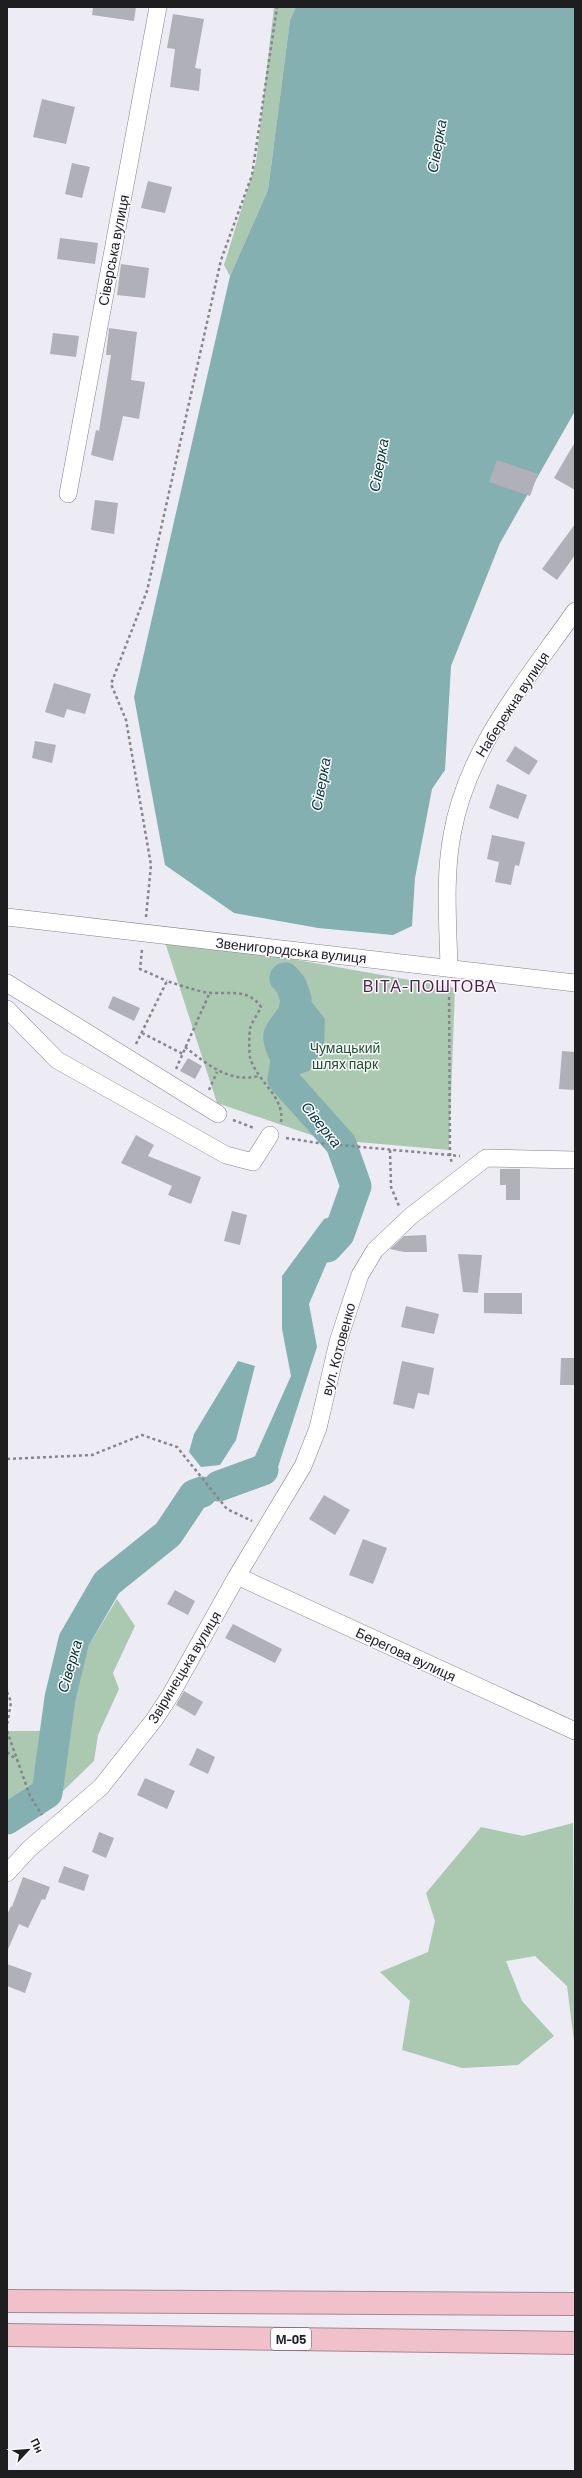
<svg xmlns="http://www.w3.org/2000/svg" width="582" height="2478" viewBox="0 0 582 2478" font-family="Barlow,sans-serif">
<rect width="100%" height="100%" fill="#edecf5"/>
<!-- green -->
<path fill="#abc8b0" d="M274,7H296L290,20L268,190L230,276L224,265L256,162Z
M163,936L455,988L449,1150L323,1139L217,1103Z
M117,1599L135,1626L113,1673L119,1689L98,1735L94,1761L63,1791L15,1827L7,1829V1731H39L72,1710L84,1653Z
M573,1823L575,2049L567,1986L535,1956L506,1961L522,2001L554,2036L518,2065L462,2068L402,2050L410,2001L380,1972L428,1952L435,1921L426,1893L481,1827L523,1836Z"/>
<!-- water -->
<path fill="#84b0b2" d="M296,7H575V411L500,543L451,666L445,770L432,789L415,878L412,926L393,935L318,928L234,913L165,865L134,697L230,276L268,190L290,20Z
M307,996L325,1019L324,1046L309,1071L283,1079C274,1068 260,1047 264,1031C267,1021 277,1011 283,1002Z
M351,1210L360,1218L342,1251L331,1253L309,1304L317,1347L277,1470L231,1496L221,1482L252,1463L291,1376L282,1329V1276L324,1219Z
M238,1361L255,1366L236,1440L220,1465L201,1467L189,1452L194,1434Z"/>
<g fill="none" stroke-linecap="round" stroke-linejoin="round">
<!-- river -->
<path stroke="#84b0b2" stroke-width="31" d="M285,978L291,985L296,999L283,1079L341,1144L356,1186L339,1234L327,1247
M219,1486L263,1470
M7,1819L47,1793L60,1698L74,1640L107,1583L168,1534L194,1495L202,1492"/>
</g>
<!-- building -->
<path fill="#b0b0b8" d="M93,7H136L134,21L92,15Z
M173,14L204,19L195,68L201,69L199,91L170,87L175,49L167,48Z
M42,99L75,107L66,144L33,137Z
M72,163L90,167L82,198L65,194Z
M148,181L172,187L165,213L141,208Z
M60,238L98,243L95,264L57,259Z
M121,264L149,268L145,298L117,295Z
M109,328L137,332L131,380L145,382L139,419L123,416L113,461L91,455L96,430L99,431L111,355H106Z
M53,333L79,336L76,357L50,354Z
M575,442V490L554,478Z
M497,460L538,474L530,496L489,482Z
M95,500L118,503L114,534L91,530Z
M575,524V555L557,580L542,569Z
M54,683L91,694L85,714L67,709L64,718L45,712Z
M35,741L56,745L52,763L32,758Z
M515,746L538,761L529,775L506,761Z
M497,784L527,795L518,819L489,808Z
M492,835L525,842L519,866L515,865L511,885L495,882L499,862L487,859Z
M113,996L140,1008L134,1021L108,1008Z
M562,1051L575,1052V1090L559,1089Z
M188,1058L202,1066L195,1079L180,1071Z
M136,1135L154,1145L148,1156L201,1177L191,1204L168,1195L172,1186L121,1163Z
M500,1169H520V1200H506V1185H500Z
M232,1211L247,1215L240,1245L224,1241Z
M426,1235L427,1252H404L390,1249L404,1236Z
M458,1254L482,1255L478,1293L463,1292Z
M484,1293H522V1314L484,1313Z
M406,1306L439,1314L434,1334L401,1327Z
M561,1358H575V1385H560Z
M402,1361L434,1368L429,1395L418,1393L414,1409L393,1404Z
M324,1495L350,1510L335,1535L309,1519Z
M363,1539L387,1548L373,1584L349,1575Z
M175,1590L195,1601L188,1615L167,1604Z
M233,1624L282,1649L275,1663L225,1638Z
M184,1691L203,1702L195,1716L176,1705Z
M197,1748L215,1757L208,1774L189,1765Z
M145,1778L175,1791L167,1809L137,1795Z
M99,1832L114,1838L106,1858L92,1852Z
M64,1866L89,1875L84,1891L58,1882Z
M23,1877L50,1887L45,1900L42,1899L28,1928L19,1924L7,1952V1915L11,1906L12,1907Z
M7,1964L32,1973L25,1993L7,1986Z"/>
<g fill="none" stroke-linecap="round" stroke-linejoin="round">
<defs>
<path id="minor" d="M68,494L158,7
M7,917L575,983
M449,968C448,925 444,878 452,835C467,748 526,681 575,611
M7,983L218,1114
M7,1009L57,1060L226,1155L253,1162L270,1135
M237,1576L575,1731
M7,1873L29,1849L101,1787L154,1720L171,1694L237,1576L303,1466L318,1428L338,1342L353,1296L360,1275L375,1250L411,1216L486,1158L575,1160"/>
<path id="highway" d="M7,2301L575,2304
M7,2335L575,2343"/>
</defs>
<!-- minor casing -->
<use href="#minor" stroke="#85848c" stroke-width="18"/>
<!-- highway casing -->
<use href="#highway" stroke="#a68790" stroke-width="24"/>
<!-- path -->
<path stroke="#85858b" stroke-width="2.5" stroke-dasharray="3 3" stroke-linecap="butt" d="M146,917L151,865L126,720L111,684L147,591L221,260L252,175L277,7
M142,950L140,969L167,981
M449,985L450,1155L452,1164
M142,1033L183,1054
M136,1044L167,981C179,985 191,989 204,992C225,996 247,986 261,1007C258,1014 251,1023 250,1029C249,1037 249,1050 250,1057C256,1081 285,1096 281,1122
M185,1047C208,1065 229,1083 259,1076
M176,1069L210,992
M209,1090L217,1072
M233,1120L254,1128
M286,1138L318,1143L460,1156
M390,1150L391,1187L399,1206
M7,1459L92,1455L142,1435L177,1447L227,1509L252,1521
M7,1692L11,1702L7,1725
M7,1731L30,1796L42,1815
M7,1752L17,1760"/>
<!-- minor -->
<use href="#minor" stroke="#fff" stroke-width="17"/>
<!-- highway -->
<use href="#highway" stroke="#f0c0cb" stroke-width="22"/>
</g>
<g text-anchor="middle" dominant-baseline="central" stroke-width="3" stroke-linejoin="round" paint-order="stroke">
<!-- shield labels -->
<rect fill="#fafaff" stroke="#606064" stroke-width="1" x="271" y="2328" width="40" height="22" rx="3"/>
<g font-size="13" font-weight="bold" fill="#1e1e21">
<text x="291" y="2339">М-05</text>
</g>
<!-- street labels -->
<g font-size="14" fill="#1e1e21" stroke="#fafaff">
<text transform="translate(113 250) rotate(-79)">Сіверська вулиця</text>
<text transform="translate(512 704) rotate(-57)">Набережна вулиця</text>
<text transform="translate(291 950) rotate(6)">Звенигородська вулиця</text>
<text transform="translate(338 1349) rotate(-75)">вул. Котовенко</text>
<text transform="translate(406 1654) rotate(25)">Берегова вулиця</text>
<text transform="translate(184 1667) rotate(-59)">Звіринецька вулиця</text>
</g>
<!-- park labels -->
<g font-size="14" fill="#21502e" stroke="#fafaff">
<text x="345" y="1047">Чумацький<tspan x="345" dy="16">шлях парк</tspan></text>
</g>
<!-- water labels -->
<g font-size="15" font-style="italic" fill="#073536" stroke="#fafaff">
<text transform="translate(436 146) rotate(-80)">Сіверка</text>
<text transform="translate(378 465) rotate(-80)">Сіверка</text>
<text transform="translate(320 784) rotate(-80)">Сіверка</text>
<text transform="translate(322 1124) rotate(51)">Сіверка</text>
<text transform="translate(69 1666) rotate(-74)">Сіверка</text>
</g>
<!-- quarter labels -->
<g font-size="16" letter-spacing="1" fill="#551f4b" stroke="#fafaff">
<text x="430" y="985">ВІТА-ПОШТОВА</text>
</g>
</g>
<!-- border -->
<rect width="582" height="2478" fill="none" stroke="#1e1e21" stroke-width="16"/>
<!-- north arrow -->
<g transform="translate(28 2450) rotate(64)" stroke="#fafaff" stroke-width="3" paint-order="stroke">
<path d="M0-3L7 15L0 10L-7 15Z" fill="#1e1e21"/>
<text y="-6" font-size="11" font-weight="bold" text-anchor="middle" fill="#1e1e21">Пн</text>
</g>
</svg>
